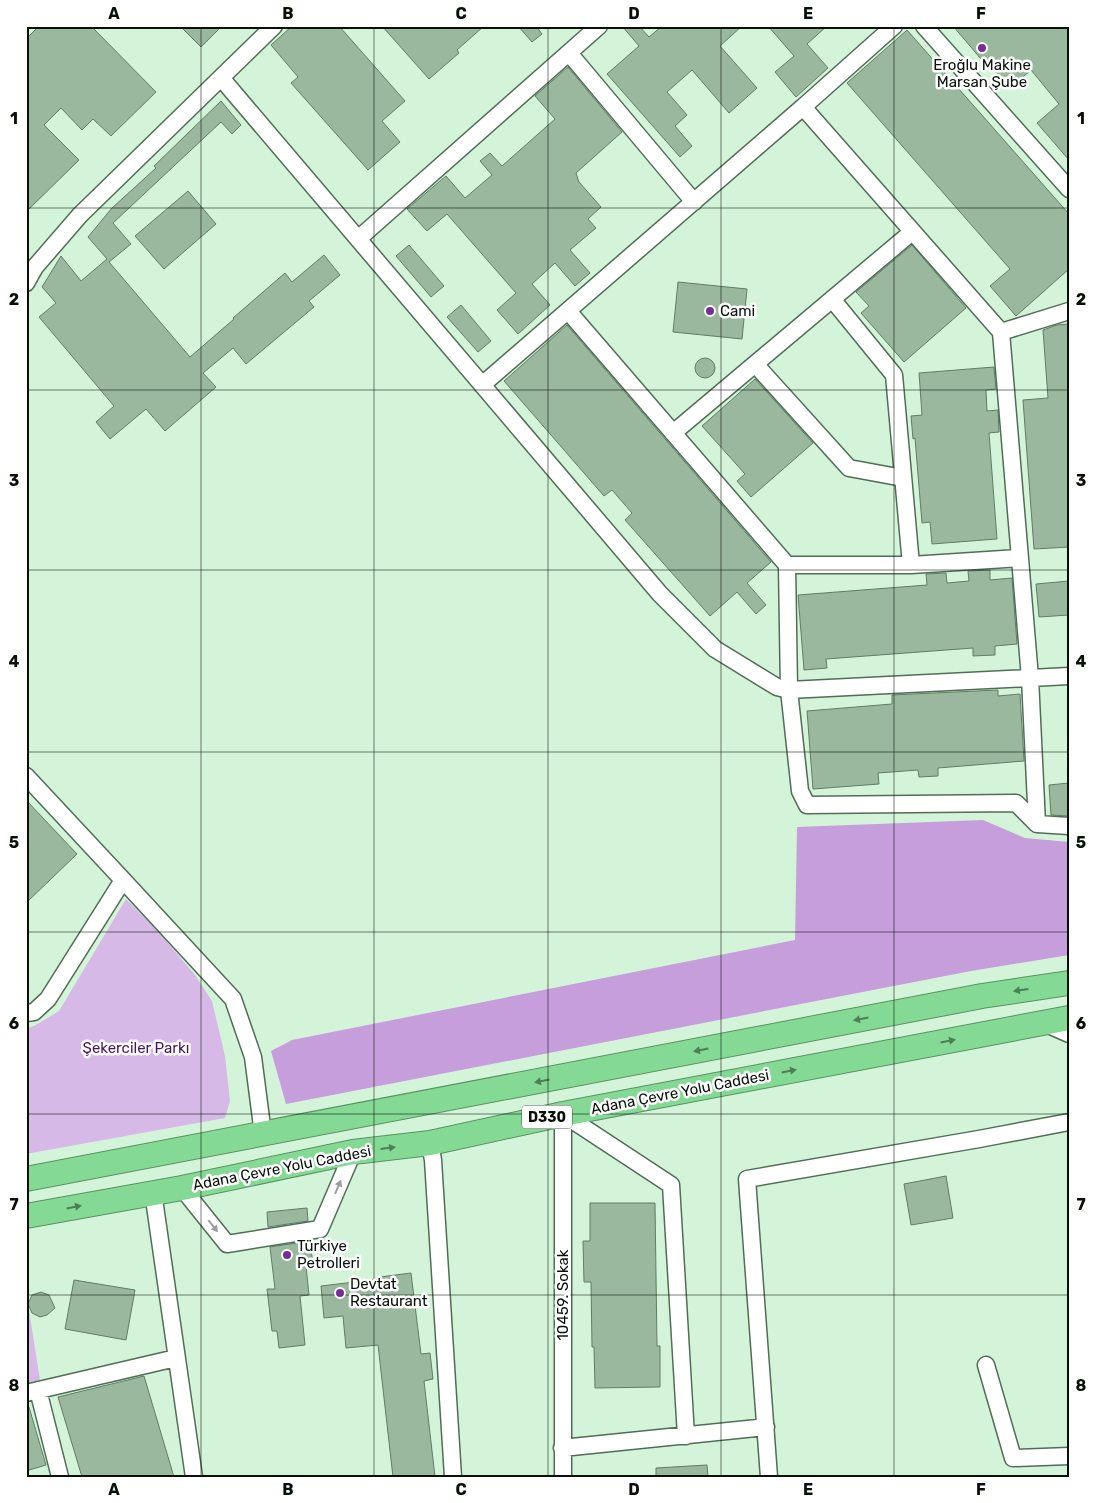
<svg xmlns="http://www.w3.org/2000/svg" width="1095" height="1503" viewBox="0 0 1095 1503" font-family="Rubik,sans-serif">
<rect width="100%" height="100%" fill="#d4f4d9"/>
<!-- green -->
<path fill="#d6b9e6" d="M126,899L156,929L195,975L212,1001L225,1056L230,1101L225,1118L26,1154V1028L34,1026L59,1011Z
M26,1291L40,1380L26,1383Z"/>
<!-- forest -->
<path fill="#c69edb" d="M983,820L1025,838L1069,842V955L971,971L286,1104L271,1051L292,1040L795,940L797,827Z"/>
<!-- building -->
<path fill="#99b89d" stroke="#607d64" d="M39,26H91L156,92L111,136L93,119L82,130L61,108L44,125L79,160L26,212V39Z
M180,26H222L201,47Z
M292,26H339L405,101L382,121L400,142L368,170L291,83L298,77L271,45Z
M382,26H484L457,50L459,53L429,79Z
M518,26H536L542,34L532,42Z
M622,26H639L649,37L662,26H742L720,46L757,88L729,113L692,70L667,92L687,115L675,126L692,146L680,157L607,74L639,46Z
M768,26H827L807,44L828,68L796,97L775,72L794,56Z
M953,26H1065L1069,31V160L1037,123L1059,104L1031,70L1010,88L983,57L981,59Z
M907,30L1069,214V269L1016,316L990,286L1010,269L847,83Z
M568,67L622,132L576,173L579,182L601,207L588,219L596,228L570,250L590,273L575,286L555,263L532,284L550,305L518,334L497,310L516,293L447,214L427,231L407,209L446,176L465,198L492,175L480,161L490,153L502,166L555,119L535,96Z
M221,101L241,125L232,134L221,122L113,223L131,244L109,262L190,357L234,319L233,318L285,273L292,282L324,255L340,275L309,301L314,307L246,364L233,348L203,373L216,387L165,431L146,409L110,439L96,422L114,406L39,317L56,303L42,287L61,256L81,281L107,259L88,237L112,208L156,168L154,166Z
M188,191L216,224L164,269L135,236Z
M409,245L444,286L431,297L396,256Z
M912,245L966,308L904,362L861,313L869,306L856,292Z
M678,282L747,289L742,339L673,332Z
M461,305L491,341L478,352L447,317Z
M1069,324V547L1034,549L1023,400L1048,398L1043,330L1057,325Z
M567,325L771,562L747,583L766,605L756,614L737,592L710,616L625,520L632,513L612,490L604,496L504,381Z
M695 368a10 10 0 1 1 20 0a10 10 0 1 1-20 0Z
M994,367L996,389L986,390L987,411L998,410L999,432L989,433L997,539L932,544L930,522L922,523L915,438L913,439L911,416L922,415L919,373Z
M755,379L813,443L751,497L737,481L745,474L702,426Z
M990,570V580L1012,578L1017,644L995,646V655L973,656V648L826,659L827,668L804,670L798,595L927,585L926,574L946,573L947,583L969,581L968,571Z
M1069,581V615L1039,617L1036,584Z
M998,690V696L1020,694L1024,761L938,768V776L919,777L918,770L878,773L879,784L813,789L807,711L892,704V695Z
M1069,783V816L1051,815L1049,785Z
M26,800L77,854L26,903Z
M946,1176L953,1218L911,1225L904,1184Z
M590,1203H655L657,1346H660V1387L595,1388L594,1347H592L591,1282H584L583,1241H590Z
M307,1208L308,1221L268,1227L267,1212Z
M310,1241L313,1265L306,1266L309,1295L300,1296L305,1345L279,1348L277,1331H272L267,1289H275L270,1247Z
M411,1273L421,1354L430,1353L433,1379L424,1381L435,1477H393L378,1345L346,1348L343,1316L324,1318L321,1286L380,1279V1277Z
M74,1280L135,1290L126,1340L65,1329Z
M41,1292L49,1295L55,1308L47,1315L40,1317L32,1313L28,1304L32,1295Z
M144,1376L174,1477H82L58,1397Z
M26,1407H29L46,1465L26,1471Z
M707,1465L708,1477H656V1468Z"/>
<g fill="none" stroke-linecap="round" stroke-linejoin="round">
<defs>
<path id="minor" d="M924,26L1069,189
M569,53L694,202
M222,79L660,594L715,649L777,687L789,690L800,791L807,805L1016,803L1037,824L1069,826
M803,107L894,26
M358,239L599,26
M26,283L35,267L80,215L274,26
M832,299L894,375L911,565
M568,311L787,565H911L1020,558
M1001,332L1069,311
M755,364L849,468L903,478
M482,385L803,107L1001,332L1030,678L1037,824
M673,433L912,232
M787,565L789,690L1069,676
M26,776L123,880L48,999L34,1012L26,1013
M123,880L233,999L253,1057L263,1134
M1044,1023L1069,1034
M563,1114L671,1185L686,1436
M430,1143L433,1160L453,1477
M182,1188L227,1244L320,1229L353,1152
M153,1192L194,1477
M986,1365L1013,1458L1069,1456
M38,1390L60,1477
M26,1393L176,1358
M562,1448L766,1427
M563,1477V1114
M769,1477L747,1179L979,1139L1069,1122"/>
<path id="highway" d="M26,1179L982,996L1069,983
M26,1216L182,1188L353,1152L430,1143L563,1114L1069,1018"/>
</defs>
<!-- minor casing -->
<use href="#minor" stroke="#516d55" stroke-width="19"/>
<!-- highway casing -->
<use href="#highway" stroke="#589363" stroke-width="26"/>
<!-- minor -->
<use href="#minor" stroke="#fff" stroke-width="16"/>
<!-- highway -->
<use href="#highway" stroke="#84d994" stroke-width="24"/>
</g>
<!-- one-way arrows -->
<defs><path id="oneway-solid" d="M-6-.8H1V-3.2L6.5 0L1 3.2V.8H-6Z" transform="scale(1.25)"/></defs>
<g fill="#4c7f55">
<use href="#oneway-solid" transform="translate(1021 990) rotate(172)"/>
<use href="#oneway-solid" transform="translate(861 1019) rotate(169)"/>
<use href="#oneway-solid" transform="translate(948 1041) rotate(-11)"/>
<use href="#oneway-solid" transform="translate(701 1050) rotate(169)"/>
<use href="#oneway-solid" transform="translate(789 1071) rotate(-11)"/>
<use href="#oneway-solid" transform="translate(542 1081) rotate(169)"/>
<use href="#oneway-solid" transform="translate(388 1148) rotate(-7)"/>
<use href="#oneway-solid" transform="translate(74 1207) rotate(-11)"/>
</g>
<g fill="#9ca09c">
<use href="#oneway-solid" transform="translate(338 1187) rotate(-67)"/>
<use href="#oneway-solid" transform="translate(213 1226) rotate(51)"/>
</g>
<!-- grid -->
<path fill="none" stroke="#071108" stroke-width="1" stroke-opacity="0.55" d="M201,26V1477M374,26V1477M548,26V1477M721,26V1477M894,26V1477M26,208H1069M26,390H1069M26,570H1069M26,752H1069M26,932H1069M26,1114H1069M26,1295H1069"/>
<!-- markers -->
<g fill="#792a9b" stroke="#fff" stroke-width="2">
<circle cx="982" cy="48" r="5"/>
<circle cx="710" cy="311" r="5"/>
<circle cx="287" cy="1255" r="5"/>
<circle cx="340" cy="1293" r="5"/>
</g>
<g text-anchor="middle" dominant-baseline="central" stroke-width="5" stroke-linejoin="round" paint-order="stroke">
<!-- shield labels -->
<rect fill="#fff" stroke="#515852" stroke-width="1" x="522" y="1105.5" width="50" height="23" rx="4"/>
<g font-size="14" font-weight="bold" fill="#071108">
<text x="547" y="1117">D330</text>
</g>
<!-- poi labels -->
<g font-size="15" fill="#071108" stroke="#fff" text-anchor="start">
<text x="982" y="65" text-anchor="middle">Eroğlu Makine<tspan x="982" dy="17">Marsan Şube</tspan></text>
<text x="720" y="311">Cami</text>
<text x="297" y="1246">Türkiye<tspan x="297" dy="17">Petrolleri</tspan></text>
<text x="350" y="1284">Devtat<tspan x="350" dy="17">Restaurant</tspan></text>
</g>
<!-- park labels -->
<g font-size="15" fill="#48155e" stroke="#fff">
<text x="136" y="1048">Şekerciler Parkı</text>
</g>
<!-- street labels -->
<g font-size="15" fill="#071108" stroke="#fff">
<text transform="translate(680 1092) rotate(-11)">Adana Çevre Yolu Caddesi</text>
<text transform="translate(282 1168) rotate(-11)">Adana Çevre Yolu Caddesi</text>
<text transform="translate(563 1295) rotate(-90)">10459. Sokak</text>
</g>
</g>
<!-- border -->
<rect width="1095" height="1503" fill="none" stroke="#ffffff" stroke-width="55"/>
<rect x="28" y="28" width="1040" height="1448" fill="none" stroke="#071108" stroke-width="2"/>
<g font-size="16" text-anchor="middle" font-weight="bold" fill="#071108">
<text x="114" y="19">A</text>
<text x="288" y="19">B</text>
<text x="461" y="19">C</text>
<text x="634" y="19">D</text>
<text x="808" y="19">E</text>
<text x="981" y="19">F</text>
<text x="14" y="124">1</text>
<text x="1081" y="124">1</text>
<text x="14" y="305">2</text>
<text x="1081" y="305">2</text>
<text x="14" y="486">3</text>
<text x="1081" y="486">3</text>
<text x="14" y="667">4</text>
<text x="1081" y="667">4</text>
<text x="14" y="848">5</text>
<text x="1081" y="848">5</text>
<text x="14" y="1029">6</text>
<text x="1081" y="1029">6</text>
<text x="14" y="1210">7</text>
<text x="1081" y="1210">7</text>
<text x="14" y="1391">8</text>
<text x="1081" y="1391">8</text>
<text x="114" y="1495">A</text>
<text x="288" y="1495">B</text>
<text x="461" y="1495">C</text>
<text x="634" y="1495">D</text>
<text x="808" y="1495">E</text>
<text x="981" y="1495">F</text>
</g>
</svg>
